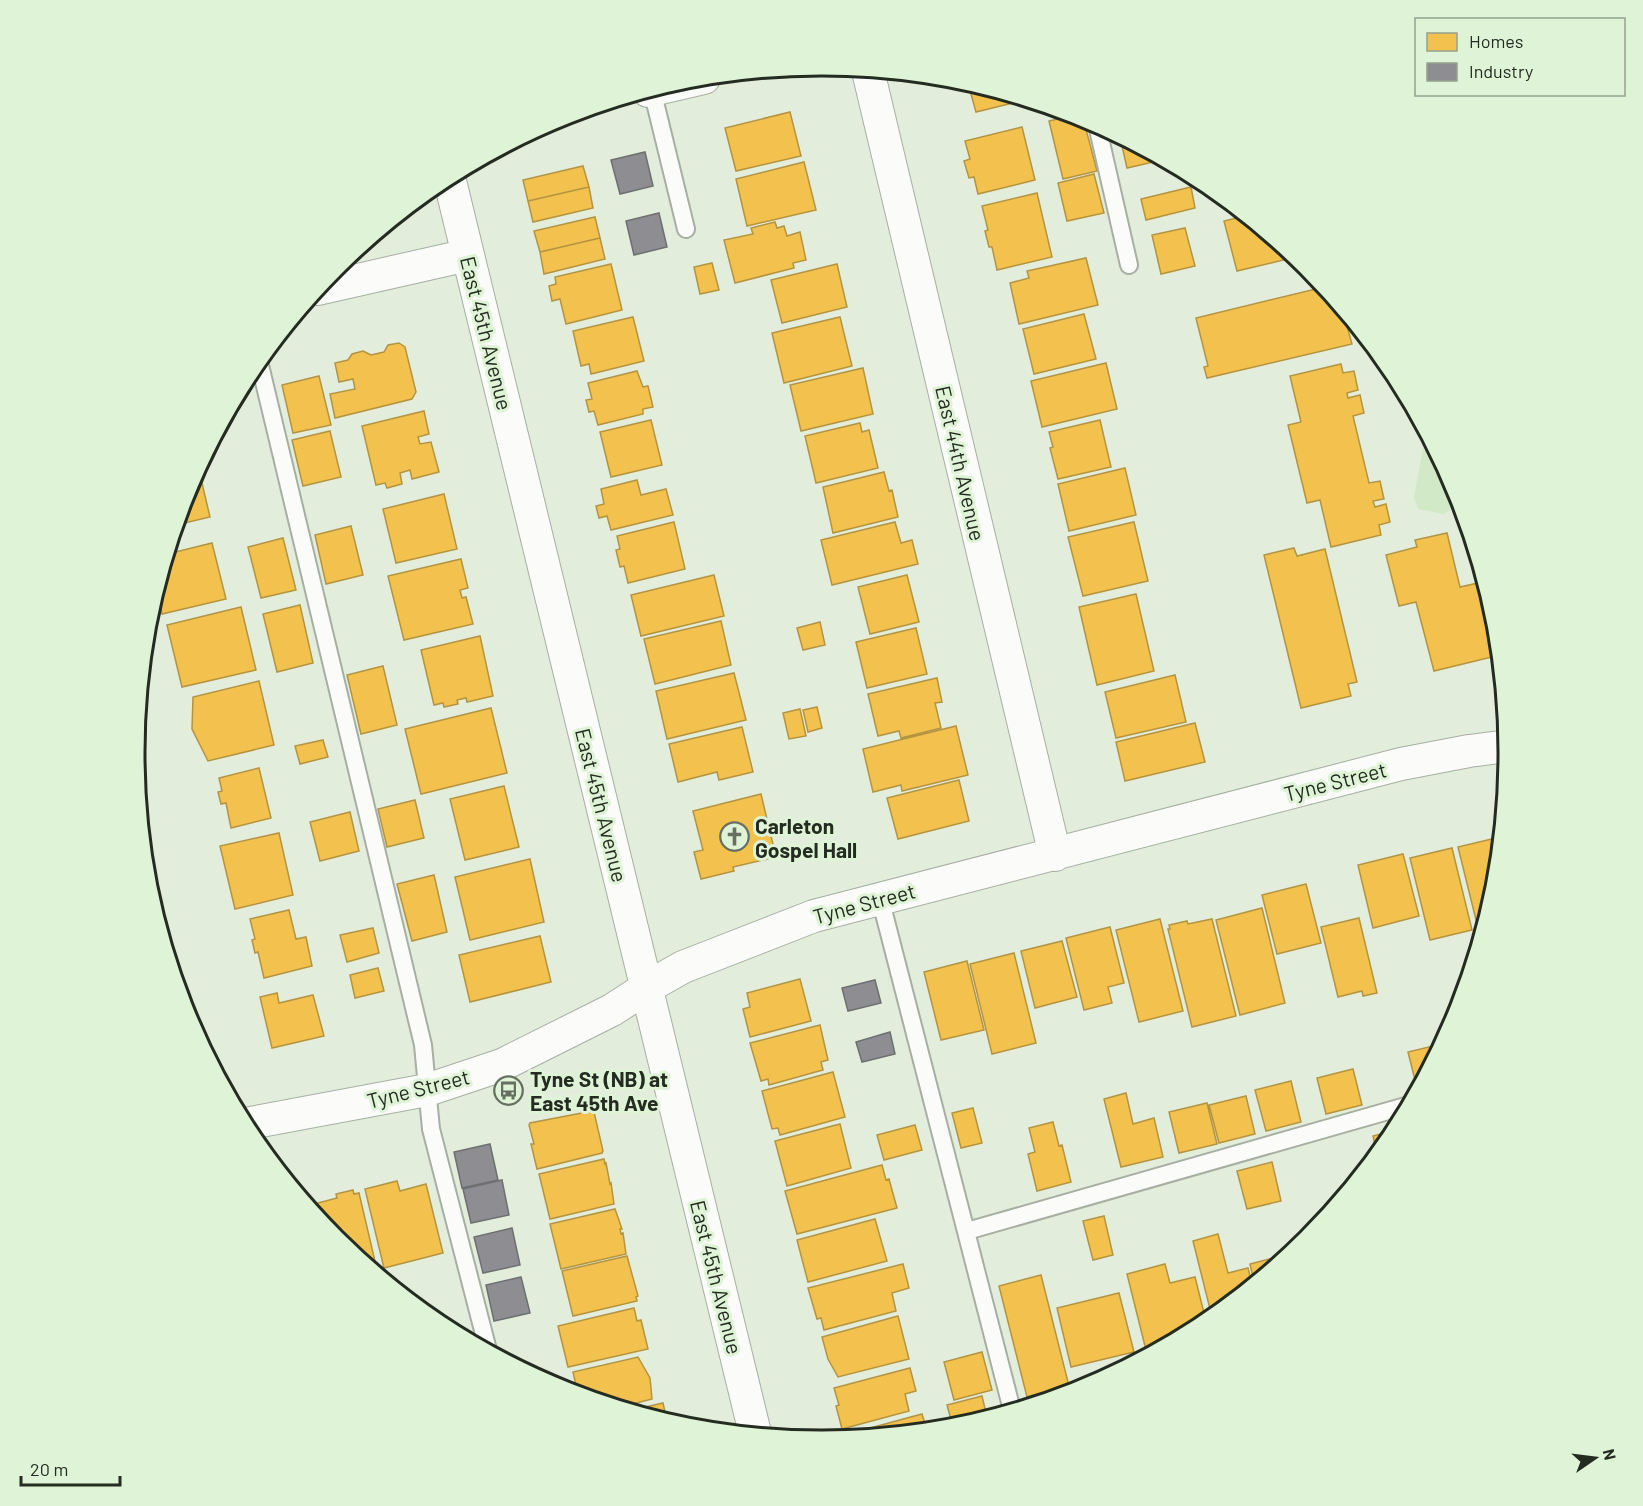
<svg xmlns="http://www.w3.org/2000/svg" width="1643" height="1506" viewBox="0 0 1643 1506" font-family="Barlow,sans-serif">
<rect width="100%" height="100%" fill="#e2eddc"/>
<!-- green -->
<path fill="#d2e9c8" d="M1423,448L1435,451L1459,499L1457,506L1443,514L1418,509L1414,498Z"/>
<!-- homes -->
<path fill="#f2c14e" stroke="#b49440" stroke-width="1.5" d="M975,85L1025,100L976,112L969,87Z
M790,112L801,156L736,171L725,128Z
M1074,115L1083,118L1097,171L1063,179L1049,121Z
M1022,127L1035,180L978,194L974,177L969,178L964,161L970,159L965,141Z
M1120,137L1162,160L1127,168Z
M804,162L816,210L747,226L736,179Z
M583,166L589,187L528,201L523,180Z
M1094,174L1104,213L1067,221L1058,183Z
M589,187L593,208L533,222L528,201Z
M1191,187L1195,208L1146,220L1141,199Z
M1037,193L1052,257L997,270L992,247H989L985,231L988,230L982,206Z
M1245,216L1291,254L1292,258L1237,271L1224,221Z
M595,217L600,238L540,252L534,231Z
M775,222L777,228L784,226L787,236L800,232L806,260L793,263L794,268L735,283L724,240L753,234L751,228Z
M1185,228L1195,266L1161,274L1152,235Z
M600,238L605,259L544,274L540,252Z
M1086,258L1098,305L1019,324L1010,283L1029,278L1027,271Z
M712,263L719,290L700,294L694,267Z
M611,264L622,310L566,324L560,299L552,301L549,286L556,284L555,277Z
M837,264L847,307L782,323L771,280Z
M1324,287L1347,315L1344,316L1352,344L1207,378L1204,367L1208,366L1196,318Z
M1084,314L1096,359L1034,374L1023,329Z
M633,317L644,361L591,374L589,364L581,366L573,331Z
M840,317L852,366L784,383L772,333Z
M399,343L405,347L416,392L412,399L335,418L330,394L355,389L353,379L339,382L335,363L348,360L352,354L363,351L371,355L384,352L388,345Z
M1106,363L1117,409L1042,427L1031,381Z
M1341,364L1343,373L1354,371L1358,390L1347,393L1348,398L1360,395L1364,413L1353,416L1369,483L1380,481L1384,499L1373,501L1375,507L1386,504L1390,522L1379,525L1381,535L1331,547L1320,500L1307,503L1288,425L1301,422L1290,376Z
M863,368L873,414L801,431L790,385Z
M637,371L643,387L648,386L653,407L643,409V414L598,425L594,411L589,412L586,400L592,399L588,383Z
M319,376L331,425L293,433L282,385Z
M424,411L429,434L418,437L420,444L431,442L439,472L412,479L410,470L400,473L402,484L387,488L385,483L376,485L362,426Z
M651,420L662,465L611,477L600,432Z
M1100,420L1111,467L1058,479L1050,448L1053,447L1049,432Z
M860,423L862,432L869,430L878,468L816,483L805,436Z
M330,431L341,477L303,486L292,440Z
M1125,468L1136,515L1069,531L1058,484Z
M884,472L889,491L892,490L898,517L833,533L823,487Z
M201,479L210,517L176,525L187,490L192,481Z
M637,480L641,495L666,489L673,515L611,530L607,516L599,518L596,506L604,504L601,489Z
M444,494L457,549L396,563L383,509Z
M674,522L685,569L628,583L624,566L620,567L616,550L620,549L617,536Z
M895,522L901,543L912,540L918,564L832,585L821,540Z
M1134,522L1148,581L1083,596L1068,537Z
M351,526L363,575L326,584L315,535Z
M1447,533L1460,587L1478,583L1496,656L1434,671L1416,602L1399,606L1386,555L1417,547L1415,540Z
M283,538L296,590L261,598L248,547Z
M212,543L226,599L162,614L157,590L167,554Z
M1294,548L1297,556L1325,549L1357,682L1348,684L1351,696L1301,708L1264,555Z
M461,559L468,588L460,590L462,598L466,597L473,624L404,640L388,576Z
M714,575L724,616L641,636L631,595Z
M907,575L919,622L870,634L858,587Z
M1136,594L1154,671L1097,685L1079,607Z
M300,605L313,663L277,672L263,614Z
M241,607L256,670L182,687L167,625Z
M721,621L731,665L655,684L644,639Z
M820,622L825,645L803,650L797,628Z
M916,628L927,674L867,688L856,642Z
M480,636L493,696L467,702L466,698L457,700L458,704L444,707L443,703L434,705L421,650Z
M383,666L397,725L361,734L347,675Z
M734,673L746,720L667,739L656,691Z
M1175,675L1186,722L1116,738L1105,692Z
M937,678L942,702L935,703L941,728L901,738L899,731L878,736L868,694Z
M259,681L274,745L208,761L192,729L193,697Z
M817,707L822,728L808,732L803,710Z
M491,708L507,773L421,794L405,729Z
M800,709L806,736L789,739L783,713Z
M1195,723L1205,762L1125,781L1116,742Z
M956,726L968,775L902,791L901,785L873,792L863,749Z
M742,727L753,772L719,780L717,772L678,782L669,744Z
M323,740L328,757L300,764L295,746Z
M259,768L271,818L231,828L226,803L221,804L218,792L222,791L219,778Z
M959,780L969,821L898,839L887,798Z
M504,786L519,847L465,860L450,799Z
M761,794L776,857L733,867L734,871L701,879L694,852L703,850L693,811Z
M415,800L424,838L387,847L378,809Z
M350,812L359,851L320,861L310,822Z
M279,833L293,895L235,909L220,846Z
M1500,837L1495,887L1483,926L1478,928L1458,847Z
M1452,848L1472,930L1430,940L1410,858Z
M1403,854L1419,916L1373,928L1358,865Z
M530,859L544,922L470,940L455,877Z
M434,875L447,932L412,941L397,884Z
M1306,884L1321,943L1277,954L1262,895Z
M1262,908L1285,1003L1240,1015L1216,920Z
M289,910L296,939L306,937L312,966L264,978L258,952L255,953L252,940L255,939L250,919Z
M1359,918L1377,993L1363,996L1362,991L1338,997L1321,927Z
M1160,919L1183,1011L1139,1022L1116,930Z
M1212,919L1236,1016L1192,1027L1168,929H1170L1169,925L1187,921L1188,924Z
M1110,927L1124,983L1108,987L1112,1003L1084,1010L1066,938Z
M373,928L379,953L347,962L340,935Z
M540,936L551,982L470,1002L459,955Z
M1062,941L1077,997L1035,1008L1021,951Z
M1014,953L1036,1043L992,1054L970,964Z
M967,961L984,1030L941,1040L924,972Z
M378,968L384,991L355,998L350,975Z
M800,979L811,1021L750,1037L743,1009L750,1007L747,993Z
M277,993L279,1003L313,995L324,1036L272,1048L260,997Z
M820,1025L828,1060L821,1062L823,1070L769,1085L768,1079L761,1081L750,1043Z
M1441,1044L1418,1087L1417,1088L1408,1052Z
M1353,1069L1362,1105L1326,1114L1317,1078Z
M833,1072L845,1117L780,1135L778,1128L772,1129L762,1091Z
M1291,1081L1301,1122L1266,1131L1255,1090Z
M1126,1093L1133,1124L1154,1118L1163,1157L1121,1167L1104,1099Z
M1246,1096L1255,1134L1219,1143L1209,1105Z
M1207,1103L1217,1144L1179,1153L1169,1112Z
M973,1108L982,1143L961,1148L952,1113Z
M592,1111L594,1112L603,1151L602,1153L537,1169L531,1144H534L529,1125L530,1123Z
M1053,1122L1059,1146L1062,1145L1071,1182L1037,1191L1028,1154L1035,1152L1029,1128Z
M840,1124L851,1168L787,1186L775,1141Z
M915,1125L922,1150L884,1160L877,1135Z
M1395,1130L1393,1135L1377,1154L1373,1136Z
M604,1159L605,1164L606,1163L610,1184L611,1183L614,1204L550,1219L539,1174Z
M1272,1162L1281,1201L1247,1209L1237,1171Z
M882,1165L886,1180L889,1179L897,1208L797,1234L785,1191Z
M397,1181L400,1191L426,1184L443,1253L384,1268L365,1189Z
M353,1190L354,1194L359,1193L378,1274L335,1239L317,1216L314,1204L337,1198L336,1194Z
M615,1209L622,1229H620L621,1234L623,1233L626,1254L561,1269L550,1224Z
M1104,1216L1113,1255L1093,1260L1083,1221Z
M875,1219L887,1261L808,1282L797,1240Z
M1218,1234L1228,1273L1248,1268L1252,1284L1212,1317L1193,1241Z
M1288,1254L1254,1282L1250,1264Z
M627,1256L638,1296L636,1297L637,1301L573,1316L562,1271Z
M903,1264L909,1288L892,1293L896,1311L824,1330L821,1318L817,1319L808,1288Z
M1165,1264L1170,1283L1195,1277L1206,1321L1147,1354L1127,1274Z
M1041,1275L1069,1386L1027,1397L999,1286Z
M1119,1293L1134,1352L1071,1367L1057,1308Z
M634,1308L637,1321L641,1320L648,1349L568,1367L558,1326Z
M898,1316L909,1359L838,1377L828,1359L822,1337Z
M982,1352L992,1390L954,1400L944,1362Z
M638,1357L650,1378L652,1399L621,1407L578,1394L573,1372Z
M910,1368L916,1391L905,1394L909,1411L842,1429L836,1406L839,1405L834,1388Z
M982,1396L987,1417L953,1427L947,1405Z
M663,1403L667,1421L632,1410Z
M922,1414L927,1430L844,1438V1435Z"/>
<!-- industry -->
<path fill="#8d8d92" stroke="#6e7070" stroke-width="1.5" d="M645,152L653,186L620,194L611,160Z
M659,213L667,247L634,255L626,221Z
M875,980L881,1003L848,1011L842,988Z
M890,1032L895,1054L862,1062L856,1042Z
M490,1144L498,1180L462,1188L454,1152Z
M502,1180L509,1215L471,1223L463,1189Z
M512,1228L520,1265L483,1273L474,1237Z
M521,1277L530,1313L494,1321L486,1285Z"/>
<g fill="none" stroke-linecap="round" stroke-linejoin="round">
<defs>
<path id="service" d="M652,90L686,229
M1097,125L1129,265
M259,361L423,1045L431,1129L488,1350
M880,898L1012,1410
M967,1231L1409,1105"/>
<path id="minor" d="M868,71L1055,855
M648,91L704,78
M449,177L755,1433
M318,289L468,255
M245,1124L427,1090L502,1065L612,1010L646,988L683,967L814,916L1401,764L1469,751L1508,746"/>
</defs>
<!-- service casing -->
<use href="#service" stroke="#a7afa3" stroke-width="20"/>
<!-- minor casing -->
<use href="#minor" stroke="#a7afa3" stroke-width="34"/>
<!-- service -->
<use href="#service" stroke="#fbfcfa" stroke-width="16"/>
<!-- minor -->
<use href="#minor" stroke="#fbfcfa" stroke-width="32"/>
</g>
<!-- icons -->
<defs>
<symbol id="church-ring" viewBox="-11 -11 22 22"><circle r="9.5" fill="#dff3d6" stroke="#667062" stroke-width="1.5"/><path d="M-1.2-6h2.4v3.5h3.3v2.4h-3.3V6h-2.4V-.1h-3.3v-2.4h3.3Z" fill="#667062"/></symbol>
<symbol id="bus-ring" viewBox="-11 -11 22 22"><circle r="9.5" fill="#dff3d6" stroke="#667062" stroke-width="1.5"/><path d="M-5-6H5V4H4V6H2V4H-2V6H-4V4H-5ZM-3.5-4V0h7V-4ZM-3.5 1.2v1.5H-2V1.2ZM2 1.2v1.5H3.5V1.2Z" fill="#667062"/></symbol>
</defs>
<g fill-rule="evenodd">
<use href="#church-ring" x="718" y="820" width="33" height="33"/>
<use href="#bus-ring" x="492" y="1074" width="33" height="33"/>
</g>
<g text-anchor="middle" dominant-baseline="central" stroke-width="6" stroke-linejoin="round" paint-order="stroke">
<!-- street labels -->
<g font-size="21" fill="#242c21" stroke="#dff3d6">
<text transform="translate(487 333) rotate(76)">East 45th Avenue</text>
<text transform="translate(961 463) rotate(77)">East 44th Avenue</text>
<text transform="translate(1335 781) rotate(-14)">Tyne Street</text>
<text transform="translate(602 805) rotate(76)">East 45th Avenue</text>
<text transform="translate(864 903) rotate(-15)">Tyne Street</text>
<text transform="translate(418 1088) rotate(-14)">Tyne Street</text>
<text transform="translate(717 1277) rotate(76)">East 45th Avenue</text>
</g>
<!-- poi labels -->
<g font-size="21" font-weight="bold" fill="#242c21" stroke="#dff3d6" text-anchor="start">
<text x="755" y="825">Carleton<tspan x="755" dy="24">Gospel Hall</tspan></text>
<text x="530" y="1078">Tyne St (NB) at<tspan x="530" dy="24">East 45th Ave</tspan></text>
</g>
</g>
<!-- crop -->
<path d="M0 0H1643V1506H0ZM821 76H822A676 676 0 0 1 1498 752V754A676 676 0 0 1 822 1430H821A676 676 0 0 1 145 754V752A676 676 0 0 1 821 76Z" fill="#dff3d6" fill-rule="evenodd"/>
<path fill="none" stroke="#242c21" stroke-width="3" d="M821 76H822A676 676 0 0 1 1498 752V754A676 676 0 0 1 822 1430H821A676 676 0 0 1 145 754V752A676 676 0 0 1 821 76Z"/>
<!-- legend -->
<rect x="1415" y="18" width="210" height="78" fill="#dff3d6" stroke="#94a38e" stroke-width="1.5"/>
<rect x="1427" y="33" width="30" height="18" fill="#f2c14e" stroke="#94a38e" stroke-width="1.5"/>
<text x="1469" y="48" font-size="18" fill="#242c21">Homes</text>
<rect x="1427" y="63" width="30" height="18" fill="#8d8d92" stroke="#94a38e" stroke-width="1.5"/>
<text x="1469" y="78" font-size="18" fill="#242c21">Industry</text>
<!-- north arrow -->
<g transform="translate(1595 1458) rotate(76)" stroke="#dff3d6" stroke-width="4.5" paint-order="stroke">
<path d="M0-4.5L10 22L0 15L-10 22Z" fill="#242c21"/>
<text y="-9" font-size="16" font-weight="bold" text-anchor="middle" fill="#242c21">N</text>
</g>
<!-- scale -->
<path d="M21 1476v9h99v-9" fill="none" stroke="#242c21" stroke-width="3"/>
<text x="30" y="1476" font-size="18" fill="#242c21" stroke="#dff3d6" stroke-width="4.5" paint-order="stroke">20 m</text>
</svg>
